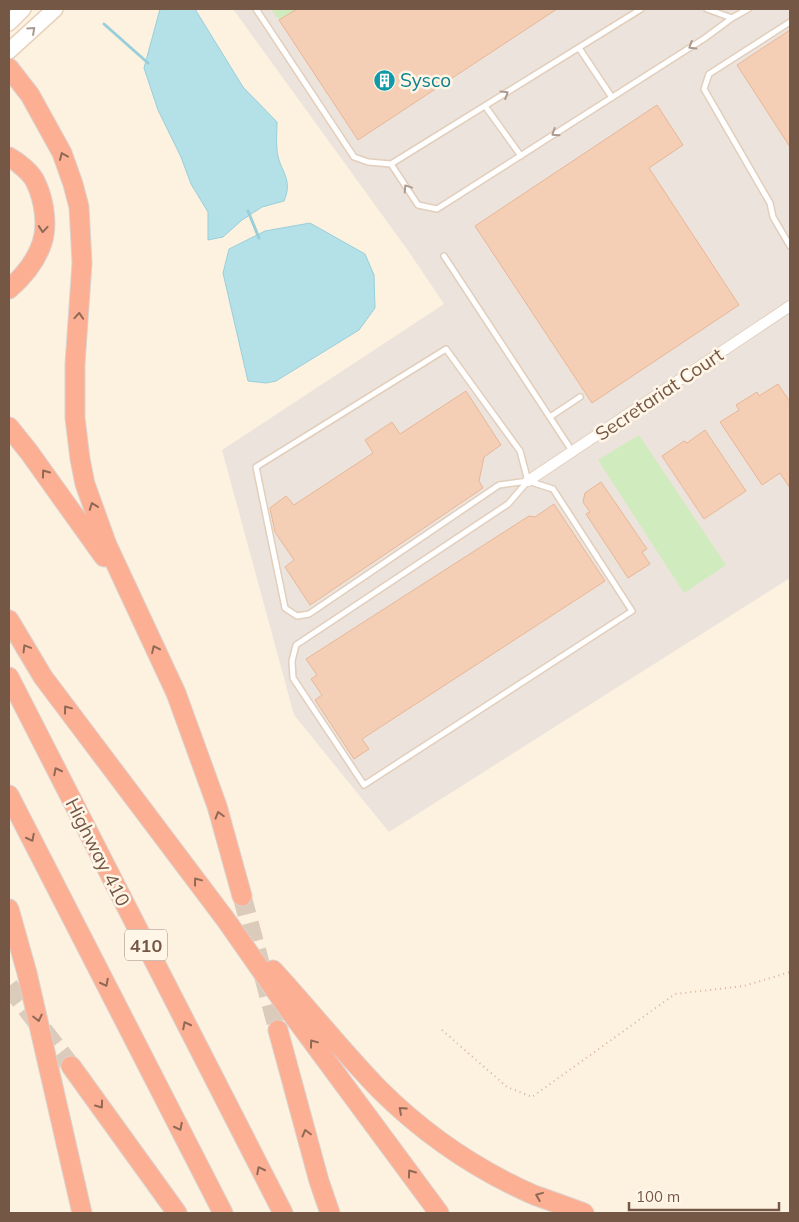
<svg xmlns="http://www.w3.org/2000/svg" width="799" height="1222" viewBox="0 0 799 1222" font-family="Mulish,sans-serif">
<rect width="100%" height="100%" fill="#fdf2e0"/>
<!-- industrial -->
<path fill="#ece3dc" d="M233,9H790V578L389,832L294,715L222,450L444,304L409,252Z"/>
<!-- green -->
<path fill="#d0ebbe" d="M271,9H297L279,20Z
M639,435L726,565L684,593L598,460Z"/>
<!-- water -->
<path fill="#b4e0e8" stroke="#99cfda" d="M160,9H195L243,87L277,122C277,131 276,141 277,150C279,171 294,178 284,201L262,207L242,220L223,237L208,240V212L191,184L181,157L158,110L144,68Z
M310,223L365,254L374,275L375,308L359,330L276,381L266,383L248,381L223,273L229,249L265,231Z"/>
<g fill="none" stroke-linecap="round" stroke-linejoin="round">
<!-- stream -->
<path stroke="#99cfda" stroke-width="3" d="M104,24L148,63
M248,211L259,238"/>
</g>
<!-- building -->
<path fill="#f4cfb6" stroke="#e8b695" d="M297,9H557L358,140L279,20Z
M790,30V147L737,65Z
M657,105L683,145L649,168L739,305L592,403L475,226Z
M778,384L790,402V488L780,473L762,485L720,422L739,410L736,405L757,392L759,396Z
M466,391L501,445L484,457L479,481L483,488L310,605L285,567L294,560L275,532L270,508L286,496L294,505L373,453L365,440L392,422L400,434Z
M705,430L746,491L704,519L662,456L684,441L687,443Z
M601,482L647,549L642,552L650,564L628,578L586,514L590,512L583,502L585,493Z
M554,504L605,581L362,739L369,749L354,759L315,700L322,695L311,679L317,675L306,659L529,516L535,517Z"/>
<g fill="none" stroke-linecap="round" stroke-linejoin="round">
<!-- highway-tunnel -->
<path stroke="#dbcbba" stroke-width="19" stroke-dasharray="19 9" stroke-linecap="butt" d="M242,896L278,1030
M9,986L71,1066"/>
<defs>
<path id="lane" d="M256,9L354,157L368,162L391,164
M641,9L391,164L418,205L437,209L705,38L732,18L748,9
M707,9L732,18
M790,22L709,74L704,89L770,203L773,217L790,246
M579,48L611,96
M485,106L521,156
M444,256L572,451
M550,417L580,397
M528,481L520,451L446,349L256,467L285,608L297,616L309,614L499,485L528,481L553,489L632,611L364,785L293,678L292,661L296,645L508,504L528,481"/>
<path id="street" d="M528,481L790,306"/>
<path id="secondary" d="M9,23L23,9
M9,51L55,9"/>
<path id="highway" d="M9,68L30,95L62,153L73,184L79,207L82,263L75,364V418L80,459L85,484L107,545L176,693L217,806L242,896
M9,157C18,162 32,173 36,183C44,200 48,225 42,243C36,261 23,277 9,289
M9,427L29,452L104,557
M9,620L43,677L226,920L289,1010L439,1213
M9,677L283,1213
M9,795L223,1213
M9,909L27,973L82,1213
M273,970C309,1009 342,1051 379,1089C423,1133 477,1170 534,1195C551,1201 568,1207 584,1213
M278,1030L319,1181L330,1213
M71,1066L177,1213"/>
</defs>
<!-- lane casing -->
<use href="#lane" stroke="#e2cebb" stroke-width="8"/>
<!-- street casing -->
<use href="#street" stroke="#e2cebb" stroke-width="12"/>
<!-- secondary casing -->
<use href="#secondary" stroke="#e9d1bb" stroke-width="18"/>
<!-- highway casing -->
<use href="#highway" stroke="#dbd3cf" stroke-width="21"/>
<!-- path -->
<path stroke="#d9b399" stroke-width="2" stroke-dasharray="1 4" stroke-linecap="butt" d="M442,1030L507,1087L532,1097L675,994L744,986L790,972"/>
<!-- lane -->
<use href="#lane" stroke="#fff" stroke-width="5"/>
<!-- street -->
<use href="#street" stroke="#fff" stroke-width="10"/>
<!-- secondary -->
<use href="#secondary" stroke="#fff" stroke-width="15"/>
<!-- highway -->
<use href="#highway" stroke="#fcaf93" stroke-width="19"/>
</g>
<!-- one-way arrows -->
<defs><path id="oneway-chevron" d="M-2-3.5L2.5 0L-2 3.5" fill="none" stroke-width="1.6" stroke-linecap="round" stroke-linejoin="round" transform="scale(1.25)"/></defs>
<g stroke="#ac9a90">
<use href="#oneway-chevron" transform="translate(32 30) rotate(-42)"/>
<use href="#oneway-chevron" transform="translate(692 46) rotate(148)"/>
<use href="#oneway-chevron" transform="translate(505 94) rotate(-32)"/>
<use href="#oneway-chevron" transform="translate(555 133) rotate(147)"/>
<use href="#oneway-chevron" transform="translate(407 188) rotate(-124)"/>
</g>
<g stroke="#906955">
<use href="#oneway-chevron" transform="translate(63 156) rotate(-113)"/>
<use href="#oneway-chevron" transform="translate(43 229) rotate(95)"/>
<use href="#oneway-chevron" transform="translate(79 316) rotate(-86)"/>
<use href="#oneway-chevron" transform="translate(45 473) rotate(-126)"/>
<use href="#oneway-chevron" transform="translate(93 506) rotate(-110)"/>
<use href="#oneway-chevron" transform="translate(26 648) rotate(-121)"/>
<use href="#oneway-chevron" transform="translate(155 649) rotate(-115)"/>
<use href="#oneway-chevron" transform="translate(67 709) rotate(-127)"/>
<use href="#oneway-chevron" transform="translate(57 771) rotate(-117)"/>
<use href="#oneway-chevron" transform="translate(219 815) rotate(-106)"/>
<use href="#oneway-chevron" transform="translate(31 838) rotate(63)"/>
<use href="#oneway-chevron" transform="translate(197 881) rotate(-127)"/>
<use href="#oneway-chevron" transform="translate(105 983) rotate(63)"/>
<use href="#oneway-chevron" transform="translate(38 1018) rotate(77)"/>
<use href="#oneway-chevron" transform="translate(186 1025) rotate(-117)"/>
<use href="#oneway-chevron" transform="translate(313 1043) rotate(-127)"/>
<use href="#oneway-chevron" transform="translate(100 1105) rotate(54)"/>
<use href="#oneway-chevron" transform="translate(402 1110) rotate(-138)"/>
<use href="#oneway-chevron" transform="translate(179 1127) rotate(63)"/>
<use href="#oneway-chevron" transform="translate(306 1133) rotate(-105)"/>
<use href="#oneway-chevron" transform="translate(260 1170) rotate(-117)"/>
<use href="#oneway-chevron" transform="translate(411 1173) rotate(-126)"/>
<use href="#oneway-chevron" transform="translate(539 1196) rotate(-158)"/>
</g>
<!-- icons -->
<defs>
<symbol id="building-disc" viewBox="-11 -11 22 22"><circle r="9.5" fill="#0f9aa8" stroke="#fff6e7"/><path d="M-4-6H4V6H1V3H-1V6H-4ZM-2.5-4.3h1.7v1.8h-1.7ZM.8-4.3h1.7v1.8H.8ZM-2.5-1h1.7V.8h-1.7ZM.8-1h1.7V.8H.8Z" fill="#fff"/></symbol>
</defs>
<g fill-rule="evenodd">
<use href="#building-disc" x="372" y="68" width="25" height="25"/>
</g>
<g text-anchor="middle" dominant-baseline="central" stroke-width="5" stroke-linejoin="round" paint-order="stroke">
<!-- shield labels -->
<rect fill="#fff6e7" stroke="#9e8776" stroke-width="1" x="125" y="929.5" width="42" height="31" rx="4"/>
<g font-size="18" font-weight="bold" fill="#755746">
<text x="146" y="945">410</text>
</g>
<!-- culture labels -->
<g font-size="19" fill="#0d838f" stroke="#fff6e7" text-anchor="start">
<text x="400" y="80">Sysco</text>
</g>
<!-- street labels -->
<g font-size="19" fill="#755746" stroke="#fff6e7">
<text transform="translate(659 394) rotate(-34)">Secretariat Court</text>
<text transform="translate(98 852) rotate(63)">Highway 410</text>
</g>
</g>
<!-- border -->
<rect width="799" height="1222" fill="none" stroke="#755746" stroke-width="20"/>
<!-- scale -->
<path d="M629 1202v8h150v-8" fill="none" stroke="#755746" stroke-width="2.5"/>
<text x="636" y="1202" font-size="15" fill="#755746" stroke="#fff6e7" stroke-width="4" paint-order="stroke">100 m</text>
</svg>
